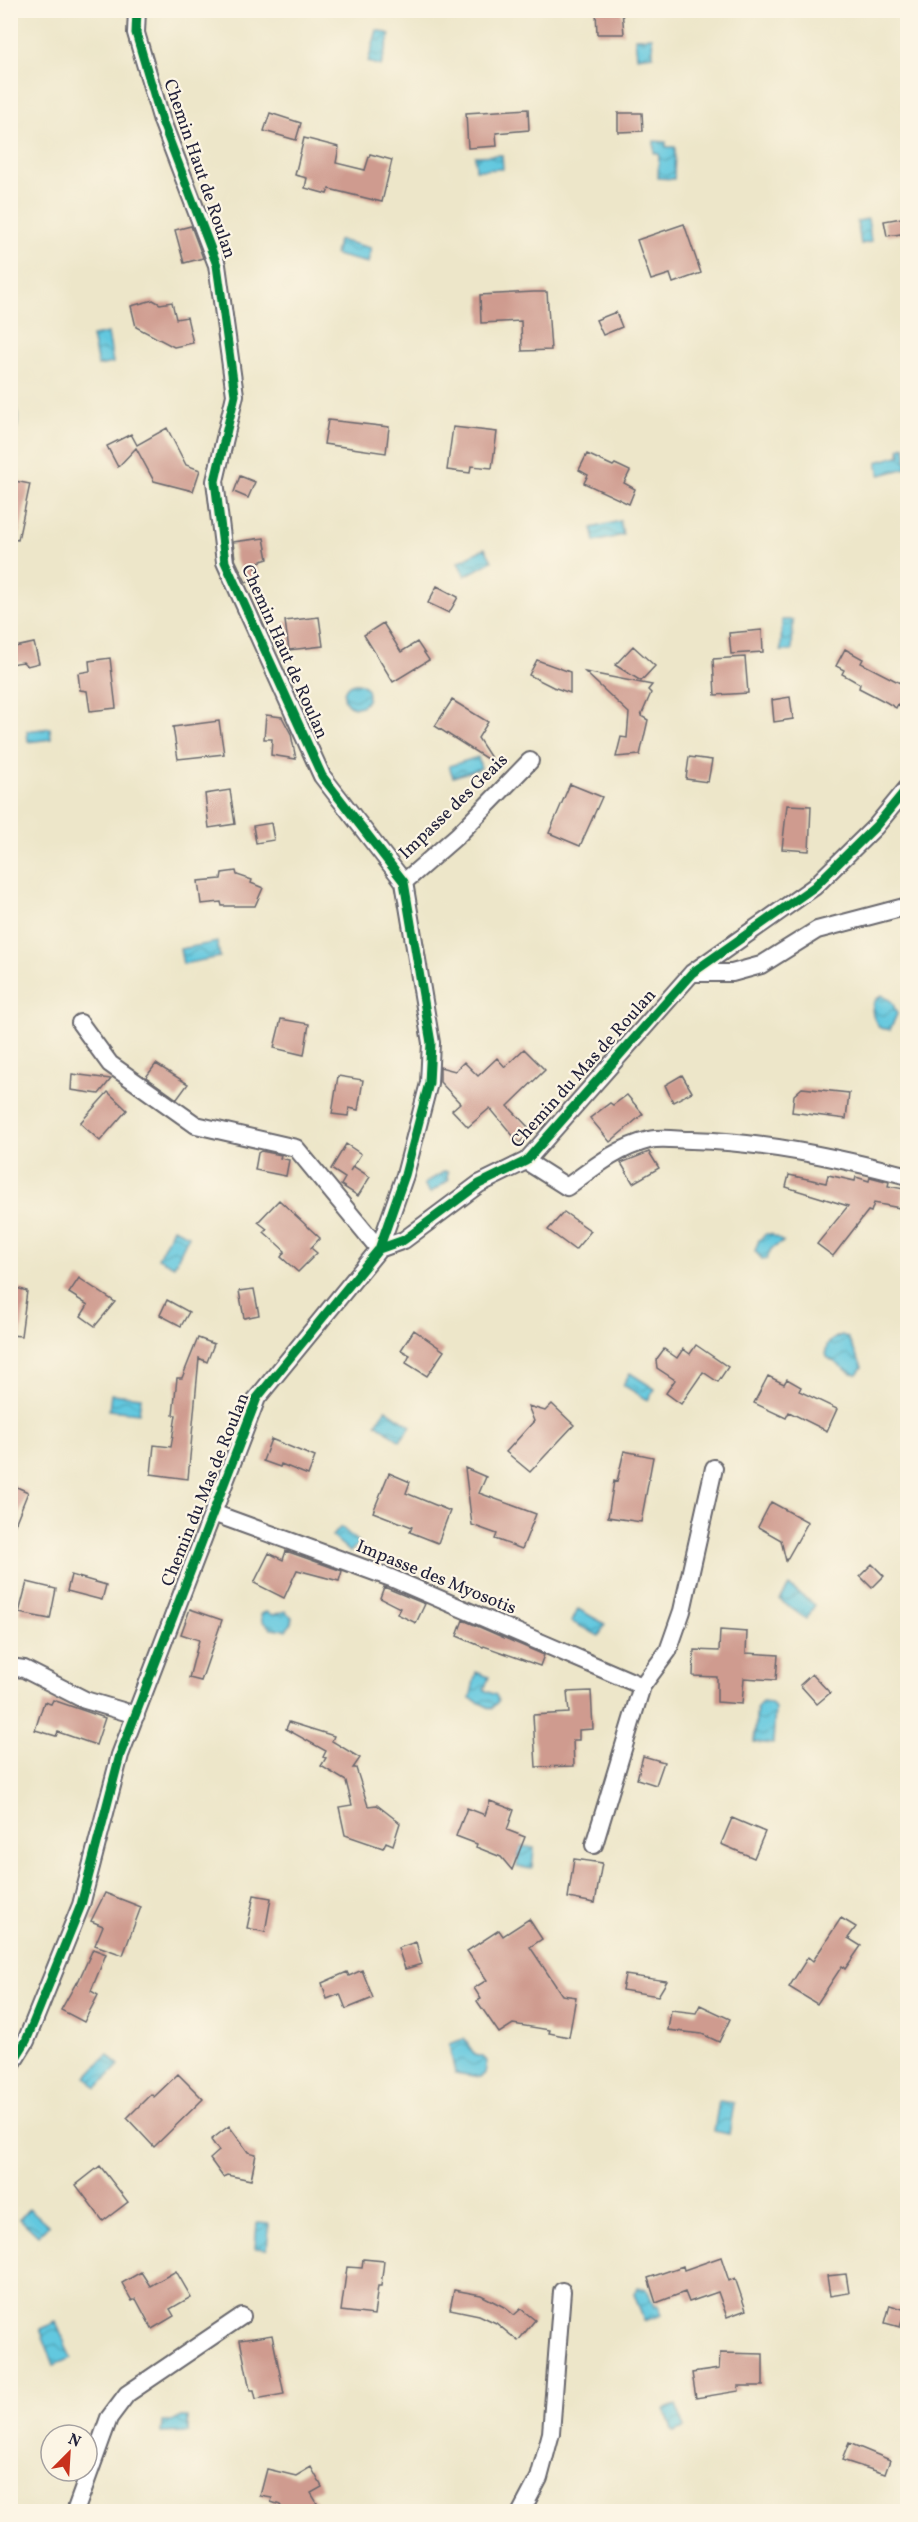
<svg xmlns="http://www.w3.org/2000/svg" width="918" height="2522" viewBox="0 0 918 2522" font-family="Vollkorn,serif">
<defs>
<pattern id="water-waves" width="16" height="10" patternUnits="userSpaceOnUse" patternTransform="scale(1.5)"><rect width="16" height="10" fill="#62c8df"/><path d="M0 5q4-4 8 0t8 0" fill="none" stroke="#50a2b6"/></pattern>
</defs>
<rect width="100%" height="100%" fill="#fcf5e5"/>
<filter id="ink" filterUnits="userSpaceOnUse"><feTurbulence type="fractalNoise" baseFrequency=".0167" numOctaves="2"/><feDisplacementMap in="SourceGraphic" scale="12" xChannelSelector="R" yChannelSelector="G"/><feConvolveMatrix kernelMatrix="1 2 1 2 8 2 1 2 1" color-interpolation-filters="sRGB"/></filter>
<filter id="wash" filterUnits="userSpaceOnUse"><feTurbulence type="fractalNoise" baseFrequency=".008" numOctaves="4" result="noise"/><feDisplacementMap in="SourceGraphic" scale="24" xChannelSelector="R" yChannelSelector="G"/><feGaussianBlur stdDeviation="1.35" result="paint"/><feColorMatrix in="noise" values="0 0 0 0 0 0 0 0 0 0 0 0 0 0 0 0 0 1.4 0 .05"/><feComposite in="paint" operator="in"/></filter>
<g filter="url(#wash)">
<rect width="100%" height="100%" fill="#ede6c9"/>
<!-- water -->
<path fill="url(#water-waves)" stroke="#42758d" stroke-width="1.5" d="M377,30L390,34L381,66L368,62Z
M652,37L653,55L637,57L635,38Z
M654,141L666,142V147H675L674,179L658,178L659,154L654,153Z
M502,155L503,169L476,170L475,156Z
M868,219L871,242L861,244L857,221Z
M338,240L371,248L368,263L335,255Z
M108,333L113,363L98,366L92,336Z
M11,396C17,407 20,418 16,430L11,427Z
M905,446L907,468L880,475L877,462L901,455L899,448Z
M620,521L623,535L595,542L592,528Z
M485,548L492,561L465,576L458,562Z
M782,620H793L792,651H781Z
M344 695a12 12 0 1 1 24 0a12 12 0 1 1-24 0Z
M50,728L51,739L28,742L27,731Z
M478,757L481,768L453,777L449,766Z
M217,942L220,957L183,964L180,949Z
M882,995L892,1002L897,1014L890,1030L880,1028C871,1017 868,1003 882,995Z
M445,1171L448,1172L447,1177L449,1180L430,1193L424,1184Z
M173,1228L189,1235L174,1266L158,1258Z
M766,1234H771L783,1242L771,1249L767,1259H762L755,1251L759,1240Z
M842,1335L848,1338C852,1348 858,1357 862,1367L857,1374L851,1373L827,1357C823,1345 831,1339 842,1335Z
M630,1373L655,1389L648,1400L623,1385Z
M111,1394L141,1397L139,1413L109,1410Z
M386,1409L411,1426L400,1441L376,1423Z
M341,1527L359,1543L350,1552L332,1536Z
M789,1586L815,1605L806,1619L780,1600Z
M578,1609L605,1624L599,1636L572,1622Z
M285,1611L292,1617V1623L286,1630L271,1628L262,1621L261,1614L266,1612L273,1615Z
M476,1672L489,1677L484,1690L496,1695L498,1701L492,1709L470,1698Z
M762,1702L771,1703L775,1708L773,1744L754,1742L757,1707Z
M522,1846L534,1848L532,1869L517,1867L519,1848Z
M464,2039L475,2055L483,2057L487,2061L485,2074L480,2077L455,2073L449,2044Z
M108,2054L119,2065L97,2088L86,2077Z
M719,2101L734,2103L729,2134L714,2131Z
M29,2208L48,2225L38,2236L20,2219Z
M257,2223L269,2224L267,2249L255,2248Z
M638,2287L647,2289L654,2307L658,2306L662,2315L644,2321L634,2294Z
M56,2322L71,2358L54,2365L40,2329Z
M676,2405L685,2428L673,2432L665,2409Z
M181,2417H188V2432L161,2433L162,2421H173Z"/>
<g id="blocks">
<!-- building -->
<path fill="#cf9b8f" d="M596,10H622L624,34H597Z
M528,109L529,130L496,133L497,146L468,148L466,113Z
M270,113L301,123L296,140L264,131Z
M618,113H642L643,131L618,132Z
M304,138L339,147L336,163L365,170L370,154L392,160L382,202L329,189L327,194L305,188L307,178L295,175Z
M908,217V233L887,236L884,221Z
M684,224L701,273L673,283L670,274L651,280L637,240Z
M191,226L203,258L184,263L175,230Z
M534,292H547L551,350L522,351L521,321L481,323L480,295Z
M153,300L160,304L172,302L176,319L187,317L193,343L174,347L136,327L131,306Z
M616,312L622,327L603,335L596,320Z
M328,420L389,427L386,453L324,444Z
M453,427L497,432L492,468L471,466L470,473L447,470Z
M167,428L186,465L200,470L193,491L154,481L136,448L118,467L107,446L131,434L137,445Z
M587,454L613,466L615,464L630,471L624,483L635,489L629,504L584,483L588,475L579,470Z
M240,476L255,482L248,498L234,492Z
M10,480L30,484L18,540L10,539Z
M264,538L268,559L255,563L259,579L246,582L235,559L233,542Z
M437,586L458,597L449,613L428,603Z
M319,617L323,646L289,650L285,621Z
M383,623L401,652L417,642L429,660L393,682L364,635Z
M762,630L763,652L731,654L729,633Z
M34,643L39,663L27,666L23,662L10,664V648Z
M633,646L655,666L641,681L615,665Z
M845,649L863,659L861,663L908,687V709L898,704L896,708L886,702L859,688L860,684L842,674L844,670L836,666Z
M745,657L748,693L715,695L713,659Z
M110,658L116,708L90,711L87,691L80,690L78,673L90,671L89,661Z
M537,660L570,672V693L553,687L529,675Z
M585,672L652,685L648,690L651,693L641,716L648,720L640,755L616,757L621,737L627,738L629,713Z
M790,697L793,719L774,722L772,700Z
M452,700L488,722L478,738L495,764L435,726Z
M266,715L282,717L291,734L296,759L271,755L272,739H264Z
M219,721L224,754L178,759L173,727Z
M689,757L712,760L708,782L686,779Z
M570,784L602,797L580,846L549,833Z
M230,790L235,824L209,828L205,794Z
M787,805L811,806L809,851L782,849Z
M271,823L274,840L256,843L253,826Z
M236,871L237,875L252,880L251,883L263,888L255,906H222L221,902L201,904L198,881L221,879L222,873Z
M281,1019L309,1024L304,1055L274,1048Z
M524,1049L545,1070L508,1106L532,1131L519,1143L490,1108L468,1127L452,1110L460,1103L440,1082V1067L455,1071L464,1062L478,1076L497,1058L505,1067Z
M156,1064L188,1084L177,1099L146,1077Z
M72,1074L111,1079L99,1094L71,1090Z
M682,1075L692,1092L673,1102L665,1085Z
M338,1076L363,1080L358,1110L349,1108L348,1116L332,1114Z
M802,1088L849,1093L846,1119L792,1112L794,1095Z
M108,1092L127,1110L100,1141L80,1123Z
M627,1095L643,1114L610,1142L590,1118L610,1103L613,1105Z
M346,1144L361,1154L350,1171L353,1166L370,1177L358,1196L341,1185L345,1178L331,1169Z
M261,1151L281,1155L280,1158L289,1160L286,1176L255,1170L258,1153Z
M649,1152L659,1168L633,1183L621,1163Z
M789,1175L826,1183L828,1175L855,1181L856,1177L869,1181L870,1177L889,1182L888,1186L904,1189L900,1208L874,1203L871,1212L868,1211L833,1256L817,1244L848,1206L786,1187Z
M279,1200L320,1238L311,1248L317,1253L298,1272L281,1257L285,1251L264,1232L267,1229L258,1222Z
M564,1212L591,1231L575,1250L548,1230Z
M79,1278L115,1302L95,1326L81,1316L88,1305L69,1293Z
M10,1286L27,1291L21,1336L10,1335Z
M254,1289L259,1315L244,1318L239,1291Z
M167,1300L189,1312L181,1326L160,1315Z
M414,1330L444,1351L427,1376L406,1363L410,1355L401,1350Z
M198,1338L214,1344L207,1362L199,1358L188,1479L151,1474L154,1445L171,1447L176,1415H173L177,1378H182Z
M696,1345L728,1367L718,1382L703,1372L681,1404L666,1393L675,1380L657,1368L656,1360L664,1349L677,1358L683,1349L690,1354Z
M768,1376L784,1384L787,1379L801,1387L799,1391L837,1409L827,1431L789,1412L786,1418L754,1403Z
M552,1404L574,1425L530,1472L506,1452L534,1421L528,1406L545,1411Z
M271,1439L315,1457L308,1475L281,1464L280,1467L263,1461Z
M624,1451L653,1457L641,1522L608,1517L614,1481L617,1482Z
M465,1468L486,1477L479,1493L536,1514L522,1549L495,1539L497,1534L472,1525Z
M389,1473L410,1482L406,1493L450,1511L438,1543L410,1532L412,1527L373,1512Z
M10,1484L28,1492L11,1534H10Z
M771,1502L808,1522L786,1561L781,1540L758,1527Z
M286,1551L342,1571L339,1581L297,1570L284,1598L254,1583L269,1553L283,1560Z
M872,1564L884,1576L872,1588L860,1576Z
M71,1575L106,1585L102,1600L67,1591Z
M27,1582L56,1589L50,1619L19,1613Z
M384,1587L425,1604L416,1623L397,1614L400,1608L380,1598Z
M190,1609L222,1620L201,1681L189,1678L199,1640L181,1634Z
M463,1620L544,1655L540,1666L484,1646L483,1647L457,1636Z
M720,1630L747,1632L746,1653L778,1655L776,1680L744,1678L742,1704L717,1702V1677L693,1676L694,1650L719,1651Z
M812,1674L830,1693L817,1704L800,1685Z
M591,1691L593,1729L579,1730V1740H573L574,1766L536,1767L533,1715L569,1713L567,1692Z
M53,1700L105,1718L96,1745L58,1732L56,1736L35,1730L44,1702L51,1704Z
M289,1722L334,1736L332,1741L360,1758L353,1768H356L368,1806L377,1805L400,1823L393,1845L386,1842L383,1848L345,1835L339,1807L352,1805L346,1781L321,1766L326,1758L323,1757L326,1751L286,1729Z
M643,1756L664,1762L656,1785L637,1779Z
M490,1801L514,1810L507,1830L525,1837L512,1870L501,1857L476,1847L477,1844L456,1836L467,1808L485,1815Z
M732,1818L765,1832L754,1858L721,1844Z
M574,1859L602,1863L595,1903L568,1898Z
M105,1893L141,1907L123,1955L95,1945L103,1926L91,1921Z
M254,1895L271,1898L265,1932L247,1928Z
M841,1918L856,1927L848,1938L861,1946L845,1969L842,1966L817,2004L789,1987L808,1957L813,1961Z
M529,1919L542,1939L530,1947L562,1995L576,1997L569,2037L549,2033L550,2030L513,2024L499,2033L477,2001L481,1999L474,1988L487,1980L467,1951L499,1930L503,1936Z
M416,1942L422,1964L405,1969L398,1948Z
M93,1949L106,1954L91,1991L98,1995L84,2022L61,2010L76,1983L77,1984Z
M362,1970L373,1998L346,2009L340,1994L327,1999L322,1983L347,1972L349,1976Z
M625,1975L667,1981L658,1996L622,1990Z
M700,2005L730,2019L719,2042L702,2034L668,2030L671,2010L696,2013Z
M178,2074L203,2099L154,2147L127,2118L151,2094L154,2097Z
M229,2126L248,2152L256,2154L251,2180L227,2175L223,2177L210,2159L219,2151L211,2140Z
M100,2166L128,2202L103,2221L76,2185Z
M721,2257L729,2281L735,2278L746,2310L727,2317L718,2292L689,2302L685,2292L656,2303L648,2278L683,2266L684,2270Z
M363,2259L384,2261L381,2286H378L374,2315L341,2311L347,2267L362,2268Z
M176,2271L191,2297L170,2309L174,2316L152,2329L136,2299L132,2301L122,2283L141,2272L150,2286Z
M846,2274L849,2293L830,2296L827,2276Z
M454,2290L481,2295L504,2307L514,2315L521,2309L535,2320L518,2341L496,2323L479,2315L450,2309Z
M890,2305L906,2310L900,2327L885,2323Z
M272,2335L284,2394L256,2399L254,2390H250L240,2340Z
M720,2353L763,2354V2386H738L739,2391L696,2398L692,2373L719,2369Z
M849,2443L890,2460L885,2474L842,2460Z
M311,2467L322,2487L311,2493L317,2503L313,2506L316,2511H284L280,2505L271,2502L272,2498L260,2496L267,2469L296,2476Z"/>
</g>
</g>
<g filter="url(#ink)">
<use href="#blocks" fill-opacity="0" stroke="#69676d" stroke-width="1.5"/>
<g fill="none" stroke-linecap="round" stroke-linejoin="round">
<defs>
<path id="street" d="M137,10L136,33L162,121L217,265L235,395L215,481L225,562L322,776L404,882L431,1043L429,1083L405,1175L379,1249
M404,882L458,835L530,761
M692,973H732L761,965L817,930L908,906
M80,1023L110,1064L196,1125L296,1148L379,1249
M526,1161L567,1187C593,1168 617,1148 649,1140C662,1137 678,1140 691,1140C764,1142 836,1157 908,1176
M213,1513L391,1578L642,1686L594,1845
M10,1667L24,1669L85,1700L136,1715
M642,1686L668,1651L682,1611L714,1468
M10,2067L26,2041L81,1905L120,1755L257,1398L379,1249L404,1240L479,1184L526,1161L692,973L814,887L876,826L908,787
M75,2512L109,2418L127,2394L242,2316
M521,2512L539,2478L551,2433L562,2291"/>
</defs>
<!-- street casing -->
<use href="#street" stroke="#69676d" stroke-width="20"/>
<!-- street -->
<use href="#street" stroke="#fff" stroke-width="16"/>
<defs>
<path id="cycleway" d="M137,10L136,33L162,121L217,265L235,395L215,481L225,562L322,776L404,882L431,1043L429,1083L405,1175L379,1249
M10,2067L26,2041L81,1905L120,1755L257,1398L379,1249L404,1240L479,1184L526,1161L692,973L814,887L876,826L908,787"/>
</defs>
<!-- cycleway casing -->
<use href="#cycleway" stroke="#fcf5e5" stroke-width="13"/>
<!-- cycleway -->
<use href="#cycleway" stroke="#00873e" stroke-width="9"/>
</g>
</g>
<g text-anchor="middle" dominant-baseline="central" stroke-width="4.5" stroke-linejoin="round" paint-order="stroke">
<!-- street labels -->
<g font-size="18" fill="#22223b" stroke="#fcf5e5">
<text transform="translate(199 169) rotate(71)">Chemin Haut de Roulan</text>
<text transform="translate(284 652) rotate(66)">Chemin Haut de Roulan</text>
<text transform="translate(454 807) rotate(-44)">Impasse des Geais</text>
<text transform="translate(584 1069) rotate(-48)">Chemin du Mas de Roulan</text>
<text transform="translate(206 1490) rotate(-68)">Chemin du Mas de Roulan</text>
<text transform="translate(436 1578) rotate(22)">Impasse des Myosotis</text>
</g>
</g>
<!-- margin -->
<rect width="918" height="2522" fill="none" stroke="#fcf5e5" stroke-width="36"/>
<!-- north arrow -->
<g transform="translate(69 2453) rotate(24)"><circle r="28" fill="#fcf5e5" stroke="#a5a1a1" stroke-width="1.5"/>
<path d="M0-4.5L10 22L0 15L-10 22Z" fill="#c8321e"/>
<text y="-9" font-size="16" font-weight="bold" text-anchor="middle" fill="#22223b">N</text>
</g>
</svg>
